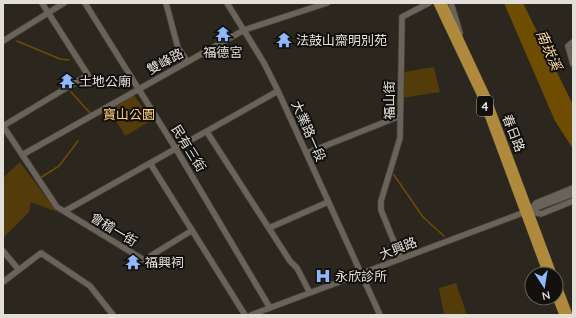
<svg xmlns="http://www.w3.org/2000/svg" width="576" height="318" viewBox="0 0 576 318" font-family="Quicksand,'Noto Sans TC',sans-serif">
<rect width="100%" height="100%" fill="#2b261e"/>
<!-- green -->
<path fill="#533b0a" d="M434,67L440,92L402,98L404,72Z
M133,94L152,120L125,136L109,108Z
M20,162L57,212L31,202L29,212L3,238V178Z
M456,283L467,315H444L439,288Z"/>
<!-- water -->
<path fill="#6e4d02" d="M504,3H523L573,105V149L555,121Z"/>
<g fill="none" stroke-linecap="round" stroke-linejoin="round">
<!-- stream -->
<path stroke="#6e4d02" stroke-width="1.5" d="M17,41L60,59L69,60
M71,92L91,114
M394,175L423,217L444,236
M40,178L59,166L78,141"/>
<defs>
<path id="minor" d="M85,3L176,149L270,308
M166,3L178,48L187,61
M227,3L264,63L278,91L380,315
M451,3L460,33
M3,41L64,3
M573,42L568,46L573,64
M3,126L57,207L144,260L191,231
M3,126L88,75L42,3
M207,132L290,261L297,268L310,293
M307,153L400,116
M22,155L244,30L327,3
M150,163L245,315
M573,188L536,203L530,211L541,214L573,201
M65,211L278,91
M269,228L328,202
M3,251L19,270
M401,259L381,210V201L400,138L402,17L429,3
M3,282L41,253L90,286L113,315
M251,315L573,194"/>
<path id="major" d="M437,3L481,96L547,274
M443,3L486,95L553,274
M556,281L569,315
M556,297L563,315"/>
</defs>
<!-- minor casing -->
<use href="#minor" stroke="#454139" stroke-width="7"/>
<!-- major casing -->
<use href="#major" stroke="#454139" stroke-width="8"/>
<!-- minor -->
<use href="#minor" stroke="#696359" stroke-width="5.5"/>
<!-- major -->
<use href="#major" stroke="#af893c" stroke-width="7"/>
</g>
<!-- icons -->
<defs>
<symbol id="temple-bare" viewBox="-9 -9 18 18"><path d="M0-6L5-2H3V0L6.5 2.5H4V6H1.5V3h-3V6H-4V2.5H-6.5L-3 0V-2H-5Z" fill="#8fb8fd" stroke="#12100c" stroke-width="2.5" paint-order="stroke"/></symbol>
<symbol id="hospital-bare" viewBox="-9 -9 18 18"><path d="M-5-5h3v3.5h4V-5h3V5h-3V1.5h-4V5h-3Z" fill="#8fb8fd" stroke="#12100c" stroke-width="2.5" paint-order="stroke"/></symbol>
</defs>
<g fill-rule="evenodd">
<use href="#temple-bare" x="212" y="23" width="22" height="22"/>
<use href="#temple-bare" x="273" y="29" width="22" height="22"/>
<use href="#temple-bare" x="56" y="70" width="22" height="22"/>
<use href="#temple-bare" x="122" y="251" width="22" height="22"/>
<use href="#hospital-bare" x="312" y="265" width="22" height="22"/>
</g>
<g text-anchor="middle" dominant-baseline="central" stroke-width="4" stroke-linejoin="round" paint-order="stroke">
<!-- shield labels -->
<rect fill="#12100c" stroke="#a4a19c" stroke-width="1" x="477" y="96" width="16" height="20" rx="3"/>
<g font-size="12" font-weight="bold" fill="#e2dfd9">
<text x="485" y="106">4</text>
</g>
<!-- poi labels -->
<g font-size="13" fill="#e2dfd9" stroke="#12100c" text-anchor="start">
<text x="296" y="40">法鼓山齋明別苑</text>
<text x="223" y="52" text-anchor="middle">福德宮</text>
<text x="79" y="81">土地公廟</text>
<text x="145" y="262">福興祠</text>
<text x="335" y="276">永欣診所</text>
</g>
<!-- street labels -->
<g font-size="13" fill="#e2dfd9" stroke="#12100c">
<text transform="translate(165 61) rotate(-29)">雙峰路</text>
<text transform="translate(389 100) rotate(-90)">福山街</text>
<text transform="translate(309 131) rotate(66)">大業路一段</text>
<text transform="translate(514 133) rotate(69)">春日路</text>
<text transform="translate(189 148) rotate(58)">民有三街</text>
<text transform="translate(114 229) rotate(31)">會稽一街</text>
<text transform="translate(398 248) rotate(-21)">大興路</text>
</g>
<!-- park labels -->
<g font-size="13" fill="#fdcd7a" stroke="#12100c">
<text x="129" y="114">寶山公園</text>
</g>
<!-- water labels -->
<g font-size="14" font-style="italic" fill="#fdd99d" stroke="#12100c">
<text transform="translate(549 50) rotate(66)">南崁溪</text>
</g>
</g>
<!-- border -->
<rect width="576" height="318" fill="none" stroke="#e2dfd9" stroke-width="8"/>
<!-- north arrow -->
<g transform="translate(544 286) rotate(168)"><circle r="19" fill="#12100c" stroke="#65635e"/>
<path d="M0-3L7 15L0 10L-7 15Z" fill="#8fb8fd"/>
<text y="-6" font-size="11" font-weight="bold" text-anchor="middle" fill="#e2dfd9">N</text>
</g>
</svg>
